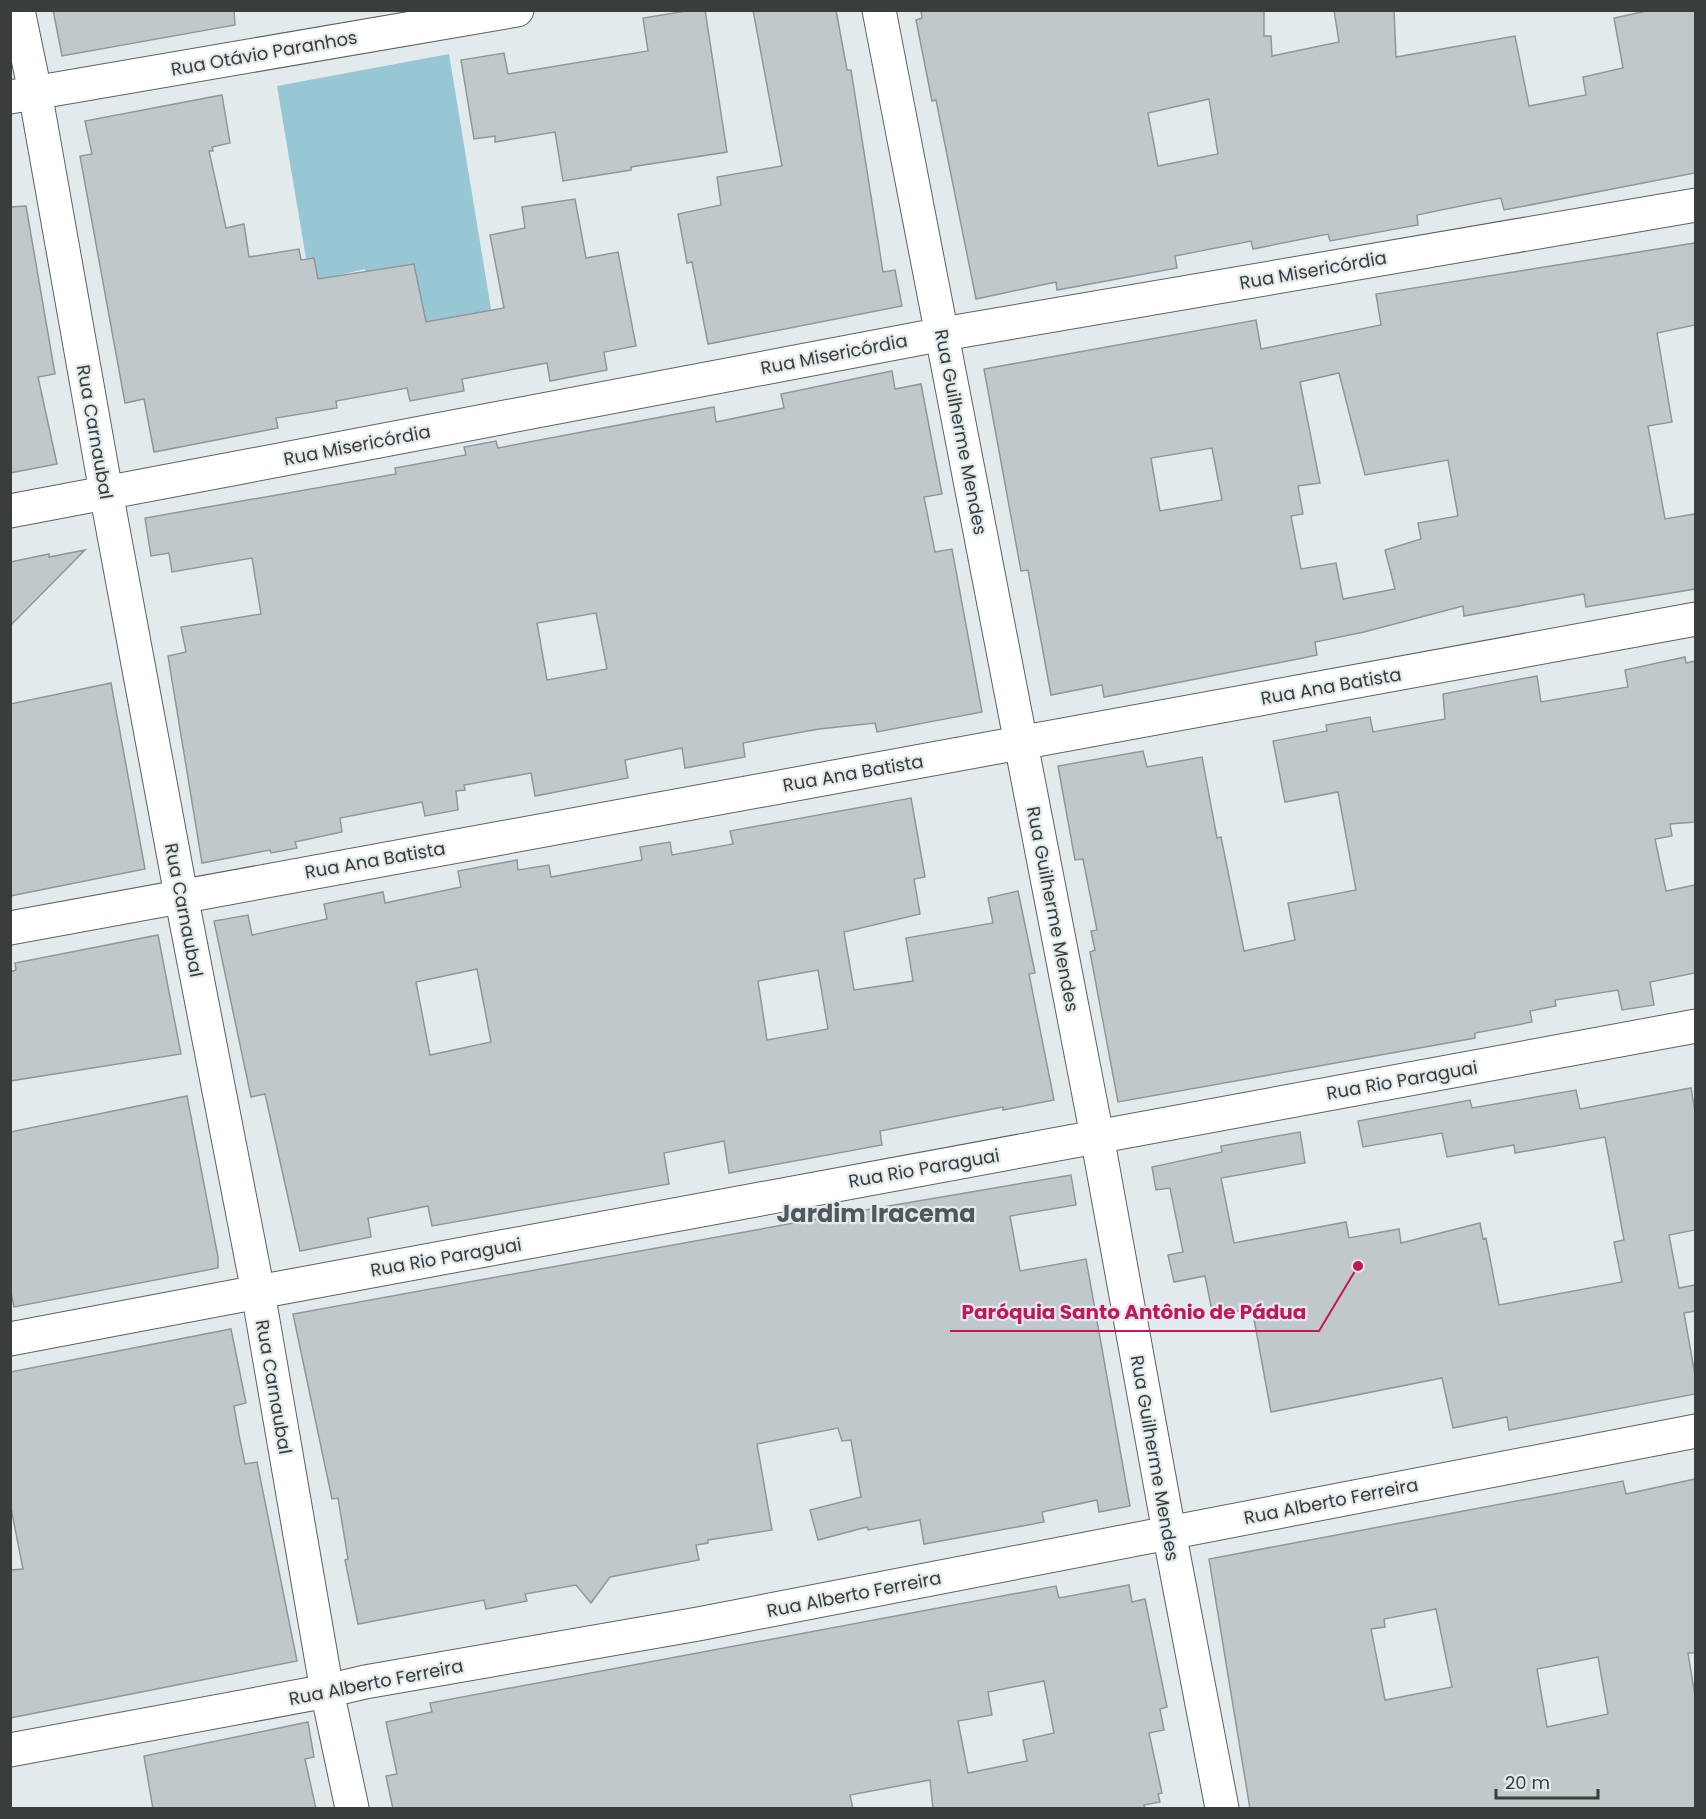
<svg xmlns="http://www.w3.org/2000/svg" width="1706" height="1819" viewBox="0 0 1706 1819" font-family="Poppins,sans-serif">
<rect width="100%" height="100%" fill="#e3eaec"/>
<!-- green -->
<path fill="#97c7d4" d="M449,54L492,315L445,326L377,325L365,269L310,282L277,86Z"/>
<!-- building -->
<path fill="#c1c8ca" stroke="#919799" stroke-width="1.5" fill-rule="evenodd" d="M53,10H234L235,25L62,56Z
M692,10H705L727,152L631,167V170L563,181L555,132L495,142V136L474,139L461,60L504,53L508,74L648,51L643,18Z
M753,10H836L847,70H851L883,272L895,270L902,306L708,344L692,262L687,263L678,214L721,205L717,177L782,166Z
M921,10H1264V36H1271L1272,56L1339,42L1334,10H1394L1396,57L1515,36L1529,106L1586,95L1583,77L1623,68L1614,18L1651,10H1695V173L1504,210L1501,198L1480,202L1417,215L1418,225L1330,241L1328,234L1253,249L1251,241L1175,256L1177,268L1057,290L1056,282L976,299L936,100L932,101L916,20L922,18ZM1209,99L1218,154L1158,166L1148,113Z
M222,95L230,143L212,147L213,151H209L226,228L244,224L249,257L299,249L301,260L314,258L318,279L414,264L426,322L504,308L490,235L525,228L522,207L575,199L586,258L618,252L636,346L604,352L607,370L550,381L547,363L462,379L464,391L410,401L407,388L336,401L337,408L276,418L278,428L154,452L144,399L125,403L80,156L92,154L85,121Z
M26,206L55,374L38,377L57,464L10,473V207Z
M1695,243V325L1657,333L1672,422L1648,426L1665,519L1695,514V589L1586,607L1584,594L1464,616L1463,606L1364,632L1315,642L1317,655L1303,658L1104,697L1102,685L1051,695L1028,570L1021,571L984,369L1256,320L1261,349L1381,325L1376,294ZM1339,373L1365,475L1448,460L1458,516L1418,523L1421,539L1385,550L1395,589L1343,599L1336,563L1301,569L1291,516L1303,514L1298,486L1320,483L1300,382ZM1212,448L1222,500L1160,511L1151,458Z
M892,371L895,389L921,384L942,494L924,497L935,552L952,549L982,712L877,732L875,723L819,729L769,738L743,743L745,757L685,768L682,748L625,760L628,778L535,796L531,773L464,785L465,790L456,791L458,810L425,816L422,802L340,818L342,832L295,842L297,848L271,853L270,850L202,863L168,656L186,652L181,627L261,614L252,558L172,572L169,553L151,556L145,518L396,474L395,468L466,455L464,447L496,441L498,448L714,407L716,422L784,408L781,394ZM596,613L607,669L547,680L537,623Z
M85,550L10,626V562L49,554V557Z
M1685,657L1686,663L1695,661V822L1670,824L1672,836L1655,839L1666,891L1695,885V973L1650,982L1654,1005L1622,1010L1618,990L1555,1000L1556,1006L1530,1011L1532,1022L1475,1033V1038L1118,1102L1090,952L1095,950L1091,931L1097,930L1083,859L1075,860L1058,766L1143,751L1147,767L1202,757L1217,838L1221,837L1244,951L1295,940L1288,903L1356,890L1338,792L1285,802L1273,741L1327,731L1326,725L1370,717L1373,732L1445,719L1443,694L1537,676L1541,702L1628,687L1625,670Z
M111,683L145,869L10,896V704Z
M911,798L925,877L914,879L920,914L844,932L854,990L913,981L906,938L993,923L988,898L1018,891L1035,973L1029,974L1054,1100L1003,1110V1107L880,1131L882,1145L729,1173L724,1141L664,1153L669,1184L432,1226L428,1206L368,1218L371,1237L300,1251L265,1094L251,1097L214,921L248,915L252,935L327,919L324,904L383,892L385,903L461,887L458,871L517,860L518,870L549,865L551,877L642,860L640,847L670,842L672,855L733,844L730,831ZM477,969L491,1042L430,1055L416,982ZM818,970L828,1029L767,1040L758,981Z
M158,935L181,1054L10,1081V972L16,970L15,963Z
M1691,1088L1695,1112V1230L1669,1235L1679,1288L1695,1285V1311L1684,1313L1695,1375V1394L1509,1430L1507,1417L1453,1428L1442,1378L1271,1412L1252,1308L1213,1316L1205,1276L1174,1282L1168,1255L1183,1252L1170,1188L1156,1190L1152,1167L1222,1152L1221,1146L1300,1132L1305,1163L1221,1178L1234,1243L1346,1222L1349,1238L1399,1229L1401,1243L1480,1223L1483,1239L1486,1238L1499,1305L1622,1282L1614,1242L1624,1240L1605,1137L1515,1153L1514,1145L1447,1157L1442,1133L1363,1147L1358,1121L1470,1100L1472,1108L1576,1090L1580,1109Z
M187,1096L218,1257V1268L14,1307L10,1288V1132Z
M1071,1175L1076,1205L1010,1216L1020,1271L1086,1259L1130,1506L1099,1512L1097,1500L1042,1512L1044,1522L924,1544L920,1520L868,1530L867,1527L818,1540L810,1510L861,1497L851,1440L842,1441L838,1428L757,1444L772,1530L708,1540V1543L696,1545L699,1560L610,1577L591,1603L576,1585L525,1594L527,1601L486,1609L484,1600L358,1624L345,1560L348,1559L338,1498L332,1499L293,1314L871,1209Z
M231,1329L246,1403L234,1406L239,1435L245,1464L257,1462L297,1661L10,1718V1570L23,1569L10,1503V1372Z
M1695,1479V1653H1688L1695,1696V1809H1250L1209,1559L1623,1481L1626,1494ZM1436,1609L1452,1687L1385,1700L1371,1629L1385,1627L1384,1619ZM1598,1657L1608,1714L1547,1727L1537,1669Z
M1129,1585L1132,1602L1145,1599L1167,1707L1160,1709L1164,1730L1149,1733L1162,1793L1158,1794L1160,1802L1144,1805L1145,1809H933L930,1780L850,1795L853,1809H393L386,1776L397,1774L386,1722L432,1712L430,1703L1056,1586L1059,1598ZM1044,1681L1054,1733L1023,1740L1027,1761L968,1773L958,1721L992,1715L988,1692Z
M308,1722L314,1757L305,1759L316,1809H153L144,1756Z"/>
<g fill="none" stroke-linecap="round" stroke-linejoin="round">
<defs>
<path id="minor" d="M18,10L35,92L106,492L181,895L258,1292L327,1691L352,1808
M879,10L1097,1136L1169,1532L1222,1808
M10,97L517,10
M10,511L943,334L1696,205
M10,928L1696,619
M10,1339L258,1292L1696,1026
M10,1750L327,1691L365,1682L698,1624L1696,1431"/>
</defs>
<!-- minor casing -->
<use href="#minor" stroke="#5b6162" stroke-width="35"/>
<!-- minor -->
<use href="#minor" stroke="#fff" stroke-width="33"/>
</g>
<g text-anchor="middle" dominant-baseline="central" stroke-width="4.5" stroke-linejoin="round" paint-order="stroke">
<!-- street labels -->
<g font-size="18" fill="#3a3d3e" stroke="#e3eaec">
<text transform="translate(264 53) rotate(-10)">Rua Otávio Paranhos</text>
<text transform="translate(1313 270) rotate(-10)">Rua Misericórdia</text>
<text transform="translate(834 354) rotate(-11)">Rua Misericórdia</text>
<text transform="translate(95 432) rotate(80)">Rua Carnaubal</text>
<text transform="translate(961 432) rotate(79)">Rua Guilherme Mendes</text>
<text transform="translate(357 445) rotate(-11)">Rua Misericórdia</text>
<text transform="translate(1331 686) rotate(-10)">Rua Ana Batista</text>
<text transform="translate(853 773) rotate(-10)">Rua Ana Batista</text>
<text transform="translate(375 860) rotate(-10)">Rua Ana Batista</text>
<text transform="translate(1053 909) rotate(79)">Rua Guilherme Mendes</text>
<text transform="translate(184 910) rotate(79)">Rua Carnaubal</text>
<text transform="translate(1402 1080) rotate(-10)">Rua Rio Paraguai</text>
<text transform="translate(924 1168) rotate(-10)">Rua Rio Paraguai</text>
<text transform="translate(446 1257) rotate(-10)">Rua Rio Paraguai</text>
<text transform="translate(274 1387) rotate(80)">Rua Carnaubal</text>
<text transform="translate(1155 1458) rotate(80)">Rua Guilherme Mendes</text>
<text transform="translate(1331 1501) rotate(-11)">Rua Alberto Ferreira</text>
<text transform="translate(854 1594) rotate(-11)">Rua Alberto Ferreira</text>
<text transform="translate(376 1682) rotate(-11)">Rua Alberto Ferreira</text>
</g>
<!-- district labels -->
<g font-size="24" font-weight="bold" fill="#52585a" stroke="#e3eaec">
<text x="876" y="1213">Jardim Iracema</text>
</g>
</g>
<!-- callouts -->
<path fill="none" stroke="#c2185b" stroke-width="2" d="M1358 1266L1319 1331H950"/>
<circle fill="#c2185b" stroke="#e3eaec" stroke-width="2" cx="1358" cy="1266" r="6"/>
<g font-size="20" text-anchor="middle" font-weight="bold" fill="#c2185b" stroke="#e3eaec" stroke-width="4.5" stroke-linejoin="round" paint-order="stroke">
<text x="1134" y="1319">Paróquia Santo Antônio de Pádua</text>
</g>
<!-- border -->
<rect width="1706" height="1819" fill="none" stroke="#3a3d3e" stroke-width="24"/>
<!-- scale -->
<path d="M1496 1789v9h102v-9" fill="none" stroke="#3a3d3e" stroke-width="3"/>
<text x="1505" y="1789" font-size="18" fill="#3a3d3e" stroke="#e3eaec" stroke-width="4.5" paint-order="stroke">20 m</text>
</svg>
